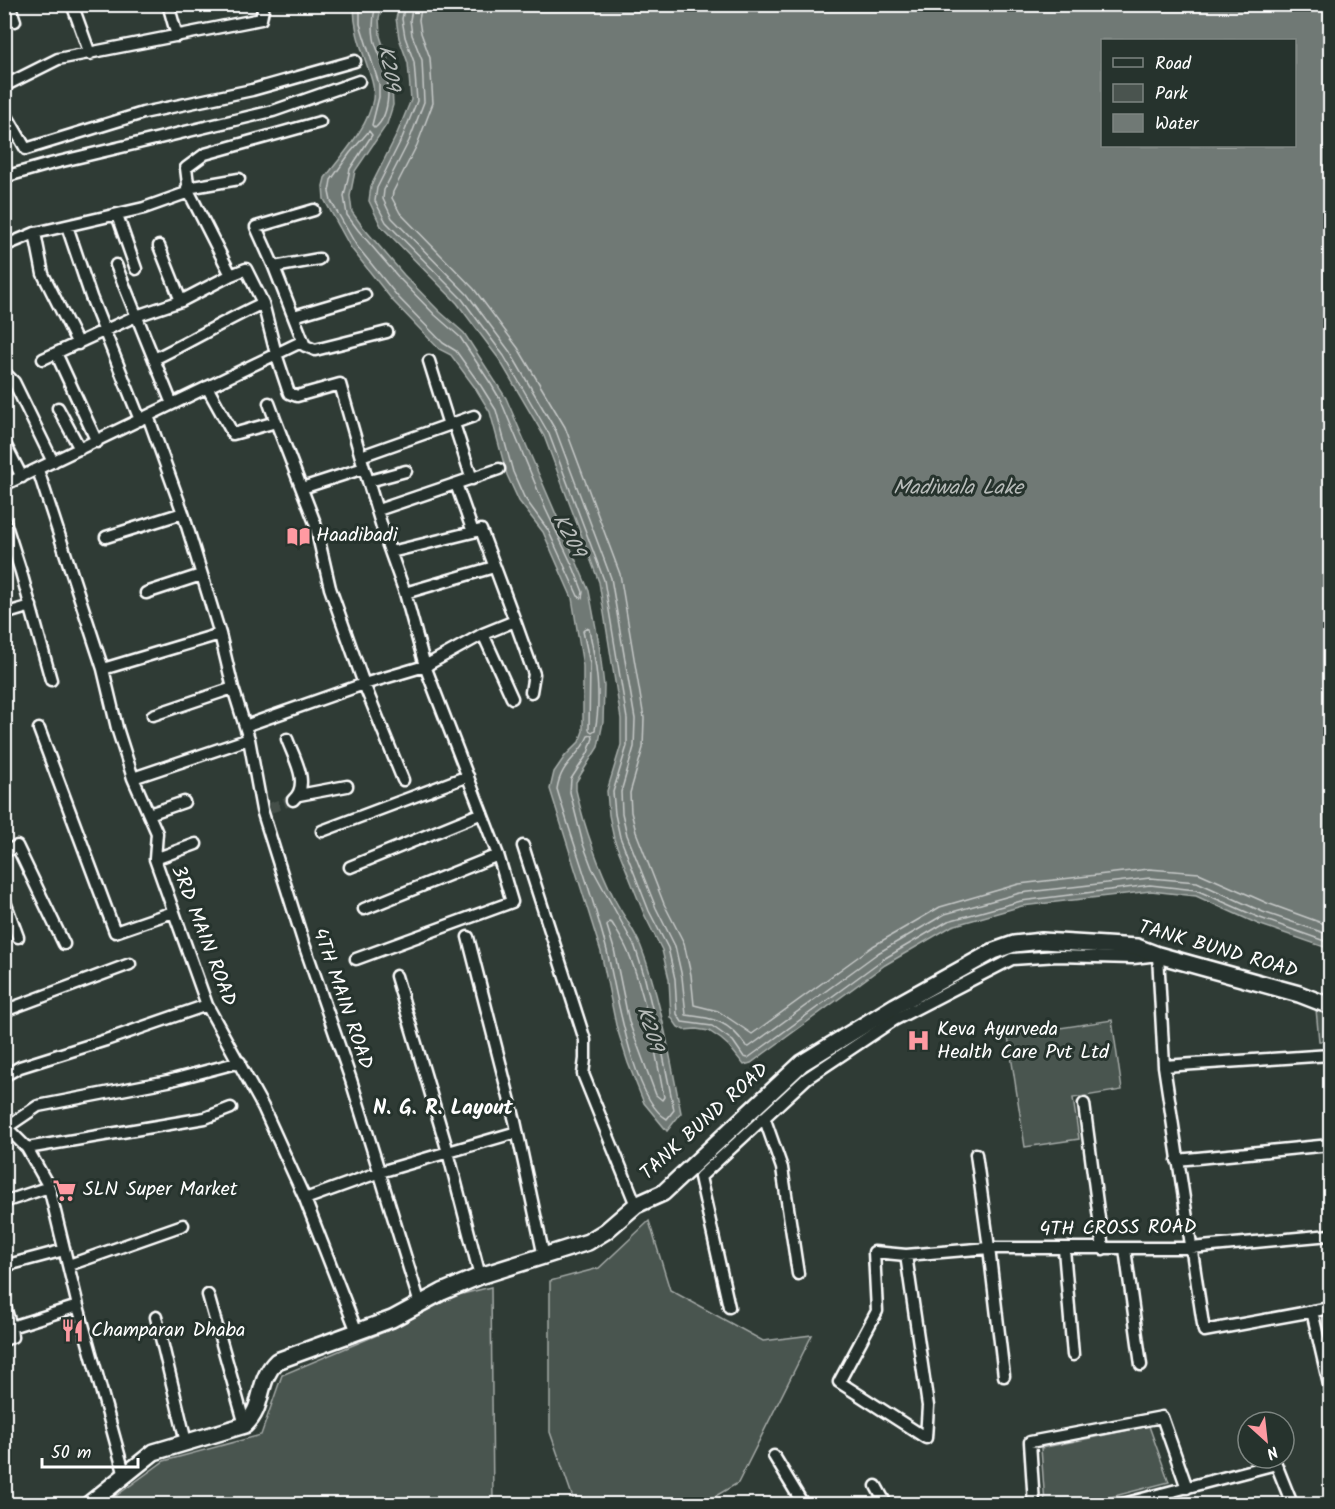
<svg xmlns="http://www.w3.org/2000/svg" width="1335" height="1509" viewBox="0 0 1335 1509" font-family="Kalam,sans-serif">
<rect width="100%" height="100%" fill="#2f3b35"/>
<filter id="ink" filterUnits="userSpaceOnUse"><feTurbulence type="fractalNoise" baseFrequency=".0167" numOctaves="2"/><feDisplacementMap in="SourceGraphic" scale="12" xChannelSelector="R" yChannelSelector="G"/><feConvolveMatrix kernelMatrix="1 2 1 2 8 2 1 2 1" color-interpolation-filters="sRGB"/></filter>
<g filter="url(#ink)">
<!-- green -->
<path fill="#4a544f" stroke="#a4aaa7" stroke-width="1.5" d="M1316,1009L1330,1015V1041H1319Z
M1112,1020L1122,1090L1073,1098L1079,1139L1025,1147L1008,1036Z
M649,1221L670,1290L763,1341L812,1335L738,1483L702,1504H575L550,1432V1281L599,1268Z
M491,1287L493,1504H105L164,1461L261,1435L282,1375L396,1327L454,1296Z
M1149,1426L1169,1482L1084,1504H1045L1041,1448Z"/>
<!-- water -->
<path fill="#707975" stroke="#a9afac" stroke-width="1.5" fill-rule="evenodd" d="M354,5H382L379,18L380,36L391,70L393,105L387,124L355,171L350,196L352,212L362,226L404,275L439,311L464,333L506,398L589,591L599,644L604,686L603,722L598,747L576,782V790C585,830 598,866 616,902C624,917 635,931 641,947C661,999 670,1058 681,1113L667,1131L644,1103L628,1063L616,1025L601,952L550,789L554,772L565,756L579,742L583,731V666L572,598L543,532L519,501L507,475L490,412L476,389L451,355L439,349L393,301L351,248L324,199L323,186L325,178C343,153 382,114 372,81C364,53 354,36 354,5Z
M400,5H1330V949L1258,924L1196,896L1151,891L1022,906L952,926L885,965L751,1063L744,1065L729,1046L721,1039L709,1031L696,1029L684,1030L678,1027L671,1017L669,979L662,950L644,914L614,839L609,815L607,791L621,745V719L599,582L544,436L499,359L457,303L381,226L369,201L371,186L396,136L411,100L408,63L399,38L396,18ZM1102,40H1294V146H1102Z"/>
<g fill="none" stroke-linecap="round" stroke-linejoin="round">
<!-- shore -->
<path stroke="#c6c9c8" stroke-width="1.5" d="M360,4V24L379,84V97L372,125L375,128C392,114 390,79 382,60C379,53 375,46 374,38C372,26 373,16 376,4
M405,4L402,19L405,37L414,62L417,101L402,138L377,188L375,201L386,222L462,299L504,356L549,434L604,580L627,719V746L613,792L615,814L620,837L649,911L668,948L675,979L677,1014L682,1022L712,1026L733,1041L744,1057L748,1058L882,960L948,921L1021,901L1150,885L1196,890L1260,918L1330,943
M413,4L410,20L412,35L422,60L424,102L409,141L384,190L383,199L392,218L467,294L510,352L556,431L611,578L635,719L634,747L621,792L622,813L627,835L656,908L675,946L682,977L686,1015C714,1018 729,1021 746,1046L749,1047L878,953L945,914L1020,893L1150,878L1197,882L1263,912L1330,935
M422,4L419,20L421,33L430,58L433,103L417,145L393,192L392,198L400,213L474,289L518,348L565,427L620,574L644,718L643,748L630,793L631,812L636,832L664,904L684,943L691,975L694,1005L718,1011L752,1034L873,946L940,907L1019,884L1149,869L1199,873L1267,903L1330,926
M369,131L372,135L350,169L344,196L347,215L358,230L400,279L435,315L460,337L491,384L501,401L546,510L574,569L583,592L582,598L578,596L548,530L524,497L513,472L496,410L481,386L456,351L443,343L398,297L356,245L331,201L329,192L331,180L350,153Z
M586,628L589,629C596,662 602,697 595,730L592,732L589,730L590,664L583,631Z
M592,735L593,738L588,753L571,779L570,792L583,844L592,868L635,947L644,975L661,1045L674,1110L667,1119C633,1101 616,988 607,951C593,896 573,843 557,789C561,762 579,758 588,736Z
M609,922L612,923C618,933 624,942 628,952C646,996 655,1050 664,1097L662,1100L656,1095L629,1022L614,949L607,926Z"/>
<!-- minor-tunnel -->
<path stroke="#444f49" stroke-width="10" stroke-dasharray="10 5" stroke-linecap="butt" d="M270,808L293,800"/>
<defs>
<path id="minor" d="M9,4L15,21
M72,4L90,54
M168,4L177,36
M4,86L58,59L261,19L264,4
M4,111L26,149L143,113L252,90L355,61
M4,177L50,164L273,111L359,81
M187,188L239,179
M189,192L186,168L205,154L320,122
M117,215L136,269
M67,226L91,297L140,420
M35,233L43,274L78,344
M4,246L35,233L144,208L189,192L231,275L246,269L263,303L276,354L289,393L297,396L340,384L364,468
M159,246L181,301
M116,265L172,404
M274,267L319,259
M294,316L365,295
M305,346L274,267L256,227L314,210
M56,353L97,442
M43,359L136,316L181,301L231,275
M154,359C191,341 226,320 263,303
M429,361L449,425
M4,372L14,382L53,462
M207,387L233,434L276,422L315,523L330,588L364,684L403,780
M269,403L276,422
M58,408L80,449
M148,416L183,513L220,634L233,688L249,739L262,810L277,858L304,944L351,1080L420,1304
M454,424L472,479
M4,442L22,477
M361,456L474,416
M38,470L103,669L117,728L133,778L157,833L155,859L207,1005L263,1107L305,1199L357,1332
M369,481L406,471
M456,484L473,532
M4,485L299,343L315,350L387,332
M378,510L499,469
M4,519L21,572L51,680
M106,537L183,513
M146,593L201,575
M405,593L494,567
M4,614L31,606
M515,621L534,674L531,692
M483,634L512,698
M103,669L220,634
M153,715L233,688
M245,726L364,684L425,666L405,593L386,540L364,468L302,488
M39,729L115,932L173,912
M287,739C294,758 311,785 293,800
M133,778L249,739
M299,795L347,786
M149,814L184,802
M322,831L468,776
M523,846L585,1040V1059L583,1074L636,1205
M4,852L17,846L64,944
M155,859L196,844
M350,867L482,813
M4,899L18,937
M364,909L498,855
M468,937L515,1121L544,1257
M356,959L512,902L498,855L425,666L483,634L515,621L481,530L391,552
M396,976L448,1152L480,1276
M4,1011L130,964
M1164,1066L1330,1055
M4,1076L20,1067L106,1040L207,1005
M1084,1104L1103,1249
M764,1117L782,1168L798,1274
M4,1125L27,1148L49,1187L78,1306L125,1476
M7,1127L38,1106L168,1081L240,1062
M27,1148L205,1118L231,1108
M976,1154L989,1248L1004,1376
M1177,1160L1330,1145
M305,1199L380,1172L517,1132
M4,1202L49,1187
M1064,1249L1073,1355
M1125,1249L1141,1365
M906,1255L928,1406L926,1438L839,1382L877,1311L874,1252L906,1255L989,1248H1191L1330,1235
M69,1265L183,1225
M4,1266L64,1250
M208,1295L245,1425
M4,1303L11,1327
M729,1307L700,1177L807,1078L894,1020L977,977L1012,959L1058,956L1133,958L1158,955L1164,1066L1204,1331L1330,1308
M1312,1311L1330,1389
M156,1317L186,1442
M4,1340L12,1337L11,1327L78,1306
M774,1456L803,1504
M876,1486L886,1504
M1034,1504L1030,1442L1162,1417L1187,1488
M1123,1504L1276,1464L1292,1504"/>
<path id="secondary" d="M89,1504L154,1452L245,1425C265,1407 256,1381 277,1361L392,1319L442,1292L480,1276L588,1242L606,1231L636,1205L663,1193L802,1063L895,1006L994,951L1014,944L1042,941L1137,947L1158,955L1299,994L1330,1006"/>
</defs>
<!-- minor casing -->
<use href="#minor" stroke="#fff" stroke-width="15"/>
<!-- secondary casing -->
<use href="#secondary" stroke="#fff" stroke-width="20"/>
<!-- minor -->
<use href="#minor" stroke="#26332d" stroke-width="10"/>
<!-- secondary -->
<use href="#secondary" stroke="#26332d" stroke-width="15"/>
</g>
</g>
<!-- icons -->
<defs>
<symbol id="library-bare" viewBox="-9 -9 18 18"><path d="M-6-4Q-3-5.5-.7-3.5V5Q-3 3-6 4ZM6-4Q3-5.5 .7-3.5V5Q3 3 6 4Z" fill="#ff9aa2" stroke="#26332d" stroke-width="2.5" paint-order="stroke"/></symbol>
<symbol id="hospital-bare" viewBox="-9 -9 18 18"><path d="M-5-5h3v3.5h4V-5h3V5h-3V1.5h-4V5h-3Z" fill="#ff9aa2" stroke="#26332d" stroke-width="2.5" paint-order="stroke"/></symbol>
<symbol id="supermarket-bare" viewBox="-9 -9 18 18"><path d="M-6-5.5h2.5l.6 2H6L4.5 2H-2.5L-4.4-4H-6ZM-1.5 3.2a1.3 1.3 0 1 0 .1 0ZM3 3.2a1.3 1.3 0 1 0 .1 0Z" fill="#ff9aa2" stroke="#26332d" stroke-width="2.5" paint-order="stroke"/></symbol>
<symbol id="restaurant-bare" viewBox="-9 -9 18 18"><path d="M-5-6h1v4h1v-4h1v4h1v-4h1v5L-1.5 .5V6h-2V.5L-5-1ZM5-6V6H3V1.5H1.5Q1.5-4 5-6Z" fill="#ff9aa2" stroke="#26332d" stroke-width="2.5" paint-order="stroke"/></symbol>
</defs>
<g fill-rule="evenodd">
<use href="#library-bare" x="282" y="520" width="33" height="33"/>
<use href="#hospital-bare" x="902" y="1024" width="33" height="33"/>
<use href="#supermarket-bare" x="48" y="1174" width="33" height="33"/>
<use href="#restaurant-bare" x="56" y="1314" width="33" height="33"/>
</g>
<g text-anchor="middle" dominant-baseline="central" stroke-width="6" stroke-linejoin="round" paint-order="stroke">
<!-- poi labels -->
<g font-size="20" fill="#fff" stroke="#26332d" text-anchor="start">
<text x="316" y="536">Haadibadi</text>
<text x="937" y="1030">Keva Ayurveda<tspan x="937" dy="23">Health Care Pvt Ltd</tspan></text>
<text x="83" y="1190">SLN Super Market</text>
<text x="91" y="1331">Champaran Dhaba</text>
</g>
<!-- street labels -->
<g font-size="20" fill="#fff" stroke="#26332d">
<text transform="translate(203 936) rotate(69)">3RD MAIN ROAD</text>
<text transform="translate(1218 950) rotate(16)">TANK BUND ROAD</text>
<text transform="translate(342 999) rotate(71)">4TH MAIN ROAD</text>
<text transform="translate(705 1122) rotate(-42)">TANK BUND ROAD</text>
<text transform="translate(1118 1229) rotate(-1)">4TH CROSS ROAD</text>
</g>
<!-- water labels -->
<g font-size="21" font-style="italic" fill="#b8bcba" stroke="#26332d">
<text transform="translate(388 68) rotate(80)">K209</text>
<text x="958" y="488">Madiwala Lake</text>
<text transform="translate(568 536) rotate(62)">K209</text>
<text transform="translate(649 1029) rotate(72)">K209</text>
</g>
<!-- neighbourhood labels -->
<g font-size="21" font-weight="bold" fill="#fff" stroke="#26332d">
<text x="443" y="1108">N. G. R. Layout</text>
</g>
</g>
<!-- margin -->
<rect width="1335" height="1509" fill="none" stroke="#26332d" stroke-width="24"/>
<rect x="12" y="12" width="1311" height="1485" fill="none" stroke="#fff" stroke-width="2" filter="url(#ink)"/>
<!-- legend -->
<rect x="1101" y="39" width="195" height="108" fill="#26332d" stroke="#7d8581" stroke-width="1.5"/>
<rect x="1113" y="58" width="30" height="9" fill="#26332d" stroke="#7d8581" stroke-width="1.5"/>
<text x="1155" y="69" font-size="18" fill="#ffffff">Road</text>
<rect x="1113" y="84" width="30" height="18" fill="#4a544f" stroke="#7d8581" stroke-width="1.5"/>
<text x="1155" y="99" font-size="18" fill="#ffffff">Park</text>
<rect x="1113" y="114" width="30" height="18" fill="#707975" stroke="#7d8581" stroke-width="1.5"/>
<text x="1155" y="129" font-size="18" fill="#ffffff">Water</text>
<!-- north arrow -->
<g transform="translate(1266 1440) rotate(153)"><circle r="28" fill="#26332d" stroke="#7d8581" stroke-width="1.5"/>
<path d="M0-4.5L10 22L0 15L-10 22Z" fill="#ff9aa2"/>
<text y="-9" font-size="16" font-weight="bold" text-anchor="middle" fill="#ffffff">N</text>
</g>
<!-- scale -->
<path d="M42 1458v9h96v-9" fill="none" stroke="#ffffff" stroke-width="3"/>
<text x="51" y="1458" font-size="18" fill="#ffffff" stroke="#26332d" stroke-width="4.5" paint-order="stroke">50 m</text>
</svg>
